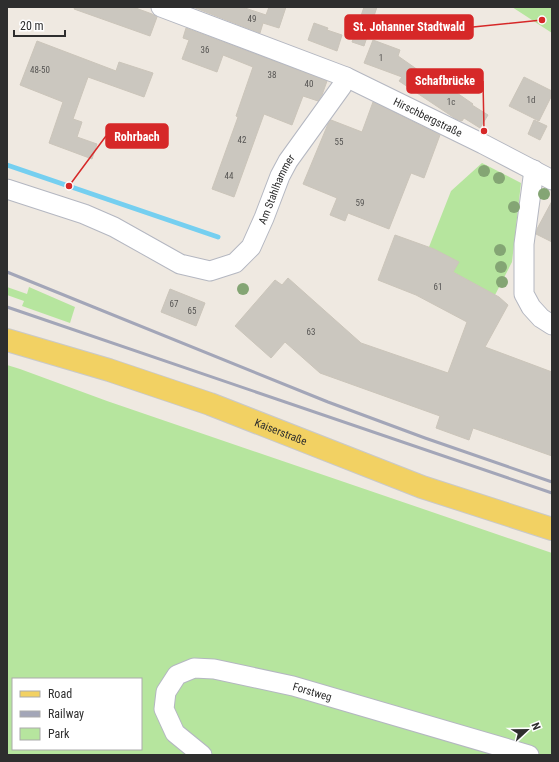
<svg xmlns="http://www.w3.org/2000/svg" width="559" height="762" viewBox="0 0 559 762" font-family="'Roboto Condensed',sans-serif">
<rect width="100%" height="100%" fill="#efe9e1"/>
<!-- green -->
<path fill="#b6e59e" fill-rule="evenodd" d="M512,7H552V33Z
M482,163L521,183L512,262L495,295L453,272L458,262L429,247L451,191Z
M7,287L27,294L29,287L75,307L70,323L22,306L24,301L7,295Z
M7,365L20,369L107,401L552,553V755H7ZM13,679H141V749H13Z"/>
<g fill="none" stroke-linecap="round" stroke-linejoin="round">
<!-- stream -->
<path stroke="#75cff0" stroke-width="5" d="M7,165L218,237"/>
</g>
<!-- building -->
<path fill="#cbc7bf" stroke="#cbc5ba" d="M75,7H133L152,14L157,17L150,36L74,9Z
M193,7H242L266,15L269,7H286L279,28L263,23L260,33Z
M364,7H377L364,46L352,42Z
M314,23L328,28L327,30L342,35L337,51L308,40Z
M186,28L327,81L322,95L318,101L303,96L292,125L264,114L234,197L212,189L238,117L236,116L253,67L223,55L217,72L182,59L189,40L183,38Z
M373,40L400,50L398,56L418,70L416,72L438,87L441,82L473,104L472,105L488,115L480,128L464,118L462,121L456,119L399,81L402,77L364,63Z
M37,41L116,71L119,62L153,73L144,97L88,77L73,119L82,122L77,137L97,144L92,159L49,143L63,102L20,85Z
M524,77L552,91V95L539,121L509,106Z
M373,102L440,135L424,178L411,173L389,229L348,213L345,221L330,215L337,198L303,184L328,124L331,120L362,132Z
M534,120L547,126L540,140L528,134Z
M552,201V242L536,234L537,229Z
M395,235L434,249L459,262L453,272L499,297L508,305L485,347L552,372V456L473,428L469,440L436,428L440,416L320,373L285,342L271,358L235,326L275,280L282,285L288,278L361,343L448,373L467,322L416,295L378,280Z
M170,289L205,303L196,326L161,312Z"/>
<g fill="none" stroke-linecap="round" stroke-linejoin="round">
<defs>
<g id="minor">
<path id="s1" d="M161,7L346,77L483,144L552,180"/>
<path d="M534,170L524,244V294L531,307L541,318L552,325"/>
<path id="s2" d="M7,189L84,214L114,227L180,264L210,271L235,263L251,247L264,218L280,176L288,161L342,86L346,77"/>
<path id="s3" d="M202,755L175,733L164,709L166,692L177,675L194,668L214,669L293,686L529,755"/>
</g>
<g id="major">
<path id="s4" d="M7,340L109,370L210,404L422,487L552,529"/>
</g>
</defs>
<!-- minor casing -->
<use href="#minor" stroke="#b4b7c1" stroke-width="21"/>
<!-- major casing -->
<use href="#major" stroke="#c9c9c9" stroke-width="24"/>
<!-- minor -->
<use href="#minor" stroke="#fff" stroke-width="19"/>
<!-- major -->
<use href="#major" stroke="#f2d163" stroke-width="22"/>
<!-- rail -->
<path stroke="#a3a6b8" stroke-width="3" d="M7,272L328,402L425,438L552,482
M7,307L552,493"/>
</g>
<!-- trees -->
<g fill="#84a574">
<circle cx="484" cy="171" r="6"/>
<circle cx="499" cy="178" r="6"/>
<circle cx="544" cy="194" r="6"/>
<circle cx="514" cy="207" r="6"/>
<circle cx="500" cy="250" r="6"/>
<circle cx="501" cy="267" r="6"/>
<circle cx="502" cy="282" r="6"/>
<circle cx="243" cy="289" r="6"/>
</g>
<g text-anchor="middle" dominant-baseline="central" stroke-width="3.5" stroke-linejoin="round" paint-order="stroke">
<!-- number labels -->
<g font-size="9" fill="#555452">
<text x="252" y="19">49</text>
<text x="205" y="50">36</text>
<text x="381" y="58">1</text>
<text x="40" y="70">48-50</text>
<text x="272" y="75">38</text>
<text x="309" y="84">40</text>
<text x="531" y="100">1d</text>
<text x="451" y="102">1c</text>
<text x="242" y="140">42</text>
<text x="339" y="142">55</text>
<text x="229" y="176">44</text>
<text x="360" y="203">59</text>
<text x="438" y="287">61</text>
<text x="174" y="304">67</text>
<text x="192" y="311">65</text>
<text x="311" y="332">63</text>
</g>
<!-- street labels -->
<g font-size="11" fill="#2e2e2e" stroke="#fff">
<text stroke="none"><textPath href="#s1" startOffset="289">Hirschbergstraße</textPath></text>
<text stroke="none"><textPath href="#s2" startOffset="332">Am Stahlhammer</textPath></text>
<text stroke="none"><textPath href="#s4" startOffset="289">Kaiserstraße</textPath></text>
<text stroke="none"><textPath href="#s3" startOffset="238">Forstweg</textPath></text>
</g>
</g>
<!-- callouts -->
<path fill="none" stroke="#d62828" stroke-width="1.5" d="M542 20L473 27M484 131L483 81M69 186L106 136"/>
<g fill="#d62828" stroke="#fff" stroke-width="1.5">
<circle cx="542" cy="20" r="4"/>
<circle cx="484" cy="131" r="4"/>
<circle cx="69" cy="186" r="4"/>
</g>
<g fill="#d62828" stroke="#d62828" stroke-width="1.5">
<rect x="345" y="15" width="128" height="24" rx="4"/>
<rect x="407" y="69" width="76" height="24" rx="4"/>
<rect x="106" y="124" width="62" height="24" rx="4"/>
</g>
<g font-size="12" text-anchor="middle" font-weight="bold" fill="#fff">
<text x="409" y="31">St. Johanner Stadtwald</text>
<text x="445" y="85">Schafbrücke</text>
<text x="137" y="141">Rohrbach</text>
</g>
<!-- border -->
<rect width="559" height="762" fill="none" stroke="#2e2e2e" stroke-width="16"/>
<!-- legend -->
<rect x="12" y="678" width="130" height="72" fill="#ffffff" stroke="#ababab"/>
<rect x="20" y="691" width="20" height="6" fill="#f2d163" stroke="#ababab"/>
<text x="48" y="698" font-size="12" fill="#2e2e2e">Road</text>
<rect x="20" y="711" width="20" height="6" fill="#a3a6b8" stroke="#ababab"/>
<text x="48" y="718" font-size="12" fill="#2e2e2e">Railway</text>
<rect x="20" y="728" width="20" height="12" fill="#b6e59e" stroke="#ababab"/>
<text x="48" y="738" font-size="12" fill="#2e2e2e">Park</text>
<!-- north arrow -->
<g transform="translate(527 730) rotate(68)" stroke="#ffffff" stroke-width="3" paint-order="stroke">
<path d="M0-3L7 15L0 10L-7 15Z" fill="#2e2e2e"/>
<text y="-6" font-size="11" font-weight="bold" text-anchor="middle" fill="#2e2e2e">N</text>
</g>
<!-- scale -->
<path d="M14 30v6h51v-6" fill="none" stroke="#2e2e2e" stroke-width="2"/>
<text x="20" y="30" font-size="12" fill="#2e2e2e" stroke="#ffffff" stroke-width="3" paint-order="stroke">20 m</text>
</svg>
